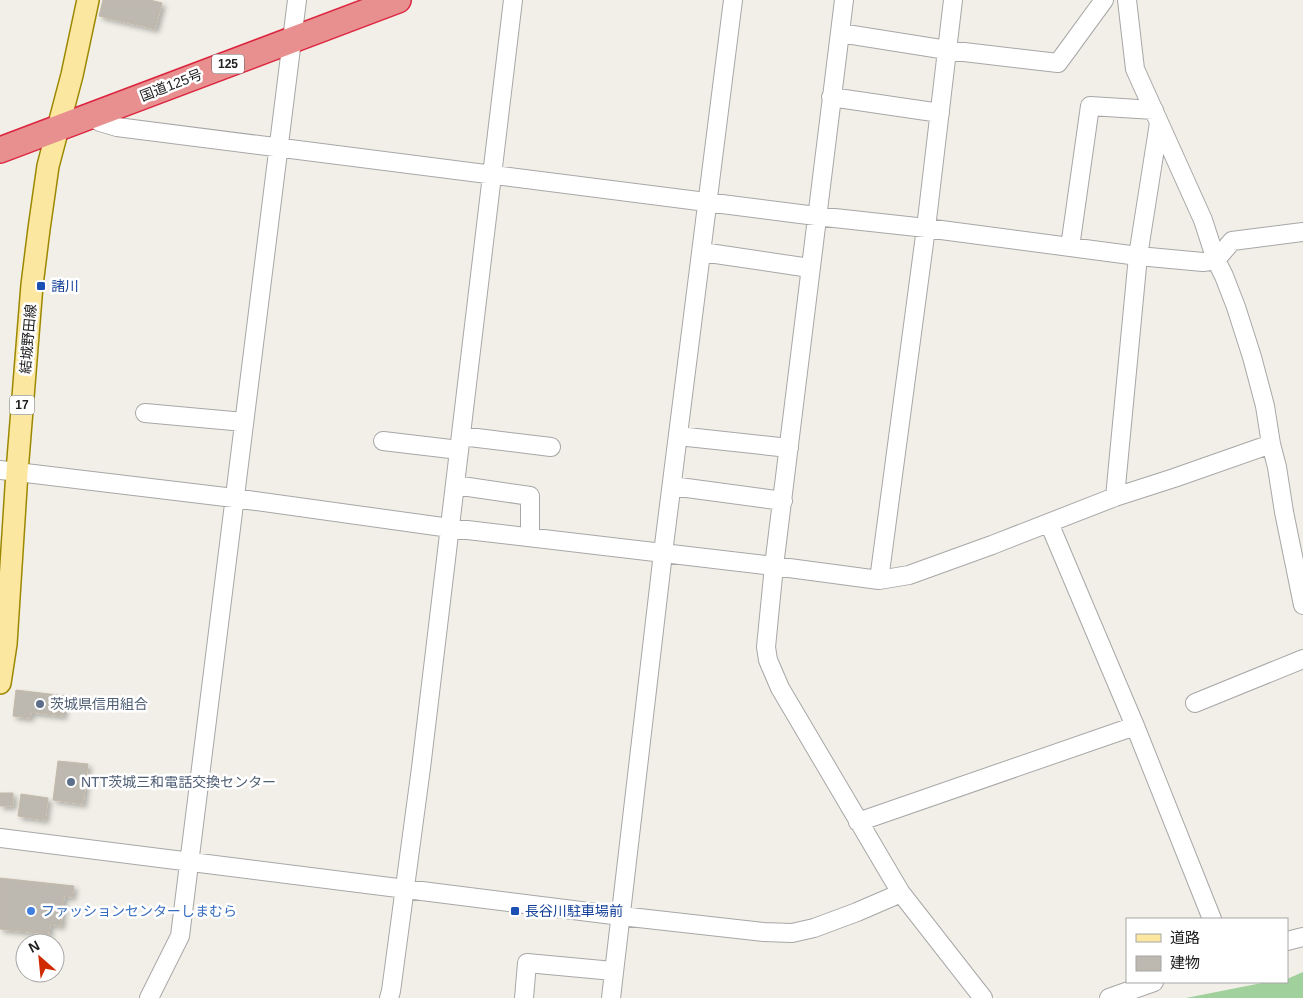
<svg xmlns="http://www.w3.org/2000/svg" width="1303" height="998" viewBox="0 0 1303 998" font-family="Helvetica,'Noto Sans JP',sans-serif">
<defs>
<filter id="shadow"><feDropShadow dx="3.5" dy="3.5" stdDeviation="2.5" flood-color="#0004"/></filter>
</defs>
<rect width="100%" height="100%" fill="#f1efe7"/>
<!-- forest -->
<path fill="#a0d09b" d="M1303,972V998H1186L1267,982H1287V979Z"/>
<!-- building -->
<path fill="#beb9b0" stroke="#c3b9a9" filter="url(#shadow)" d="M103,0H150L162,3L155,29L99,16Z
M16,690L66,696L63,716L31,712L30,718L13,716Z
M58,761L88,764L83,804L53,800Z
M0,793H13V806H0Z
M21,794L48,798L45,820L18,816Z
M0,878L74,886L72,897L64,896L61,926L50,924L49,934L0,929Z"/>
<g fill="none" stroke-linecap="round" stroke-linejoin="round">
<defs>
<path id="minor" d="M844,0L774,566L766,647L768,660L780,688L901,893L983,998
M1127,0L1135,69L1203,220L1216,260L1224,276L1236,307L1252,357L1265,406L1271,444L1277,467L1284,512L1303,605
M840,33L947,50L1058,63L1104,0
M831,97L940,113
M90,116L100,122L117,127L816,216L926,228L1138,256L1203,262L1216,260L1232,241L1303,232
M1070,247L1090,106L1154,110
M702,252L810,268
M145,413L244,422
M461,436L551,447
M678,436L789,448
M383,441L459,450
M0,470L234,498L450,528L774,566L879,580L909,575L992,545L1115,497L1174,478L1271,444
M455,485L530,496V537
M672,486L783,501
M1115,497L1138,256L1159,123
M1049,523L1135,726L1212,919
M879,580L926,228L953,0
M1195,703L1303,659
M858,822L1135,726
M0,838L621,916L764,932L792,933L814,928L857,912L901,893
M1287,941L1303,937
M149,998L180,936L297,0
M389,998L391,991L421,768L513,0
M524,998L527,963L613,971
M611,998L663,553L733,0
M1109,998L1154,982"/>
<path id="major" d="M0,683L6,644L17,472L32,285L39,229L48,166L72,75L88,0"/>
<path id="highway" d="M0,150L398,0"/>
</defs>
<!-- minor casing -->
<use href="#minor" stroke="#a7a7a7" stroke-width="20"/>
<!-- major casing -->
<use href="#major" stroke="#9c8800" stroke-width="24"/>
<!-- highway casing -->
<use href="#highway" stroke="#dc2640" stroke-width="28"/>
<!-- minor -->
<use href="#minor" stroke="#fff" stroke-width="18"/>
<!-- major -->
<use href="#major" stroke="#fce7a0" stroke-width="21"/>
<!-- highway -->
<use href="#highway" stroke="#e8908f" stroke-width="25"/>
</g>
<!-- markers -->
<g fill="#1a4fb4" stroke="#fff" stroke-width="2">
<rect x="36" y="281" width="10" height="10" rx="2.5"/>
<rect x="510" y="906" width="10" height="10" rx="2.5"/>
</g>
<g fill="#5c6f8a" stroke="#fff" stroke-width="2">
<circle cx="40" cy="704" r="5"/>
<circle cx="71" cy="782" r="5"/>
</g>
<circle fill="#3f7fe0" stroke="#fff" stroke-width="2" cx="31" cy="911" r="5"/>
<g text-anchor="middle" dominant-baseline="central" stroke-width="5" stroke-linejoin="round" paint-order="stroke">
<!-- shield labels -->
<g fill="#fff" stroke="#636363" stroke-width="1">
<rect x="212" y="54.5" width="32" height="19" rx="4"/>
<rect x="9.5" y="395.5" width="25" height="19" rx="4"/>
</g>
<g font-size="12" font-weight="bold" fill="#202020">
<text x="228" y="64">125</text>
<text x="22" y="405">17</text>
</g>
<!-- street labels -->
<g font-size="14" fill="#202020" stroke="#fff">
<text transform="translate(171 85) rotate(-21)">国道125号</text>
<text transform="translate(28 339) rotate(-85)">結城野田線</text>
</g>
<!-- transit labels -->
<g font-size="14" fill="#164399" stroke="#fff" text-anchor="start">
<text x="51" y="286">諸川</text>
<text x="525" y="911">長谷川駐車場前</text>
</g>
<!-- service labels -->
<g font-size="14" fill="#4e5e75" stroke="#fff" text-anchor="start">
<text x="50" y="704">茨城県信用組合</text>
<text x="81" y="782">NTT茨城三和電話交換センター</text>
</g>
<!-- shop labels -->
<g font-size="14" fill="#366cbe" stroke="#fff" text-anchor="start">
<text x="41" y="911">ファッションセンターしまむら</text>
</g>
</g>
<!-- legend -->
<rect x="1126" y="918" width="162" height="65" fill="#ffffff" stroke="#a6a6a6"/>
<rect x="1136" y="934" width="25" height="8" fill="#fce7a0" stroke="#a6a6a6"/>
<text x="1170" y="943" font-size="15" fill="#202020">道路</text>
<rect x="1136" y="956" width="25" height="15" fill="#beb9b0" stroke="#a6a6a6"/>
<text x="1170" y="968" font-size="15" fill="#202020">建物</text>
<!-- north arrow -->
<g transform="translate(40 958) rotate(333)"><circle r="24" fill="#ffffff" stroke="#a6a6a6"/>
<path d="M0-4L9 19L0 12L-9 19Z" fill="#d02a00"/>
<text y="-8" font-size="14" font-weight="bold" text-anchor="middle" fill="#202020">N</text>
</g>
</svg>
